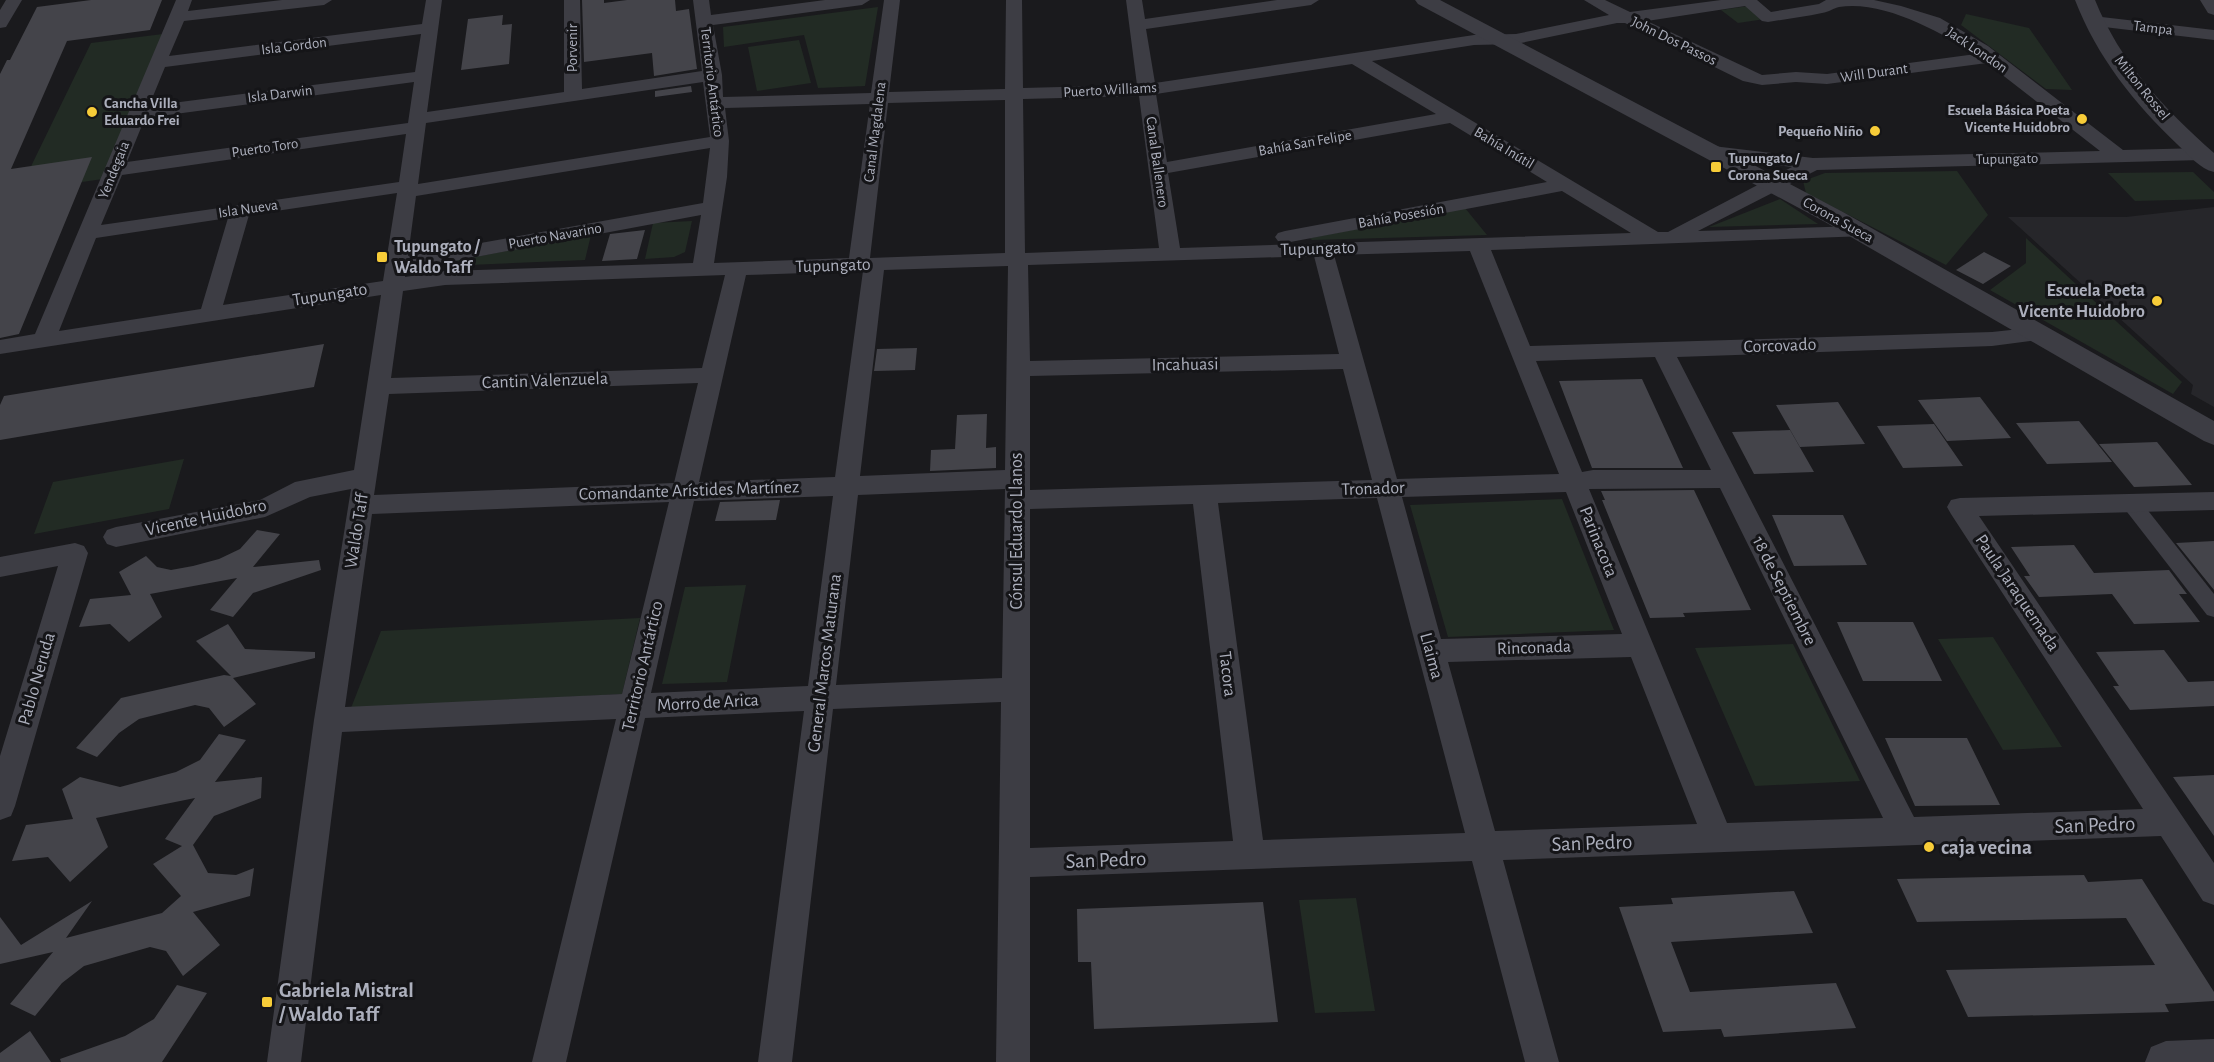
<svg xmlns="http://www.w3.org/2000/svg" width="2214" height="1062" viewBox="0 0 2214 1062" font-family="'Alegreya Sans',sans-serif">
<rect width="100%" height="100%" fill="#1a1a1d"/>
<!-- built -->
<path fill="#26262a" d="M2214,207V407L2191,394L2193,385L2008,217H2126Z"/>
<!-- green -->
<path fill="#222b24" d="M1748,6L1765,19L1738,23L1721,10Z
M878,7L865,86L818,88L804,35L724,47L723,27Z
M1966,14L2029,28L2072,90L2046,89L1961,25Z
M163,34L103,179L19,191L91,43Z
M799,40L811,83L757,91L748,47Z
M1957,171L1988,215L1946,265L1806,193L1803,181L1825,173Z
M2193,172L2214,192V199L2135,201L2108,173Z
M1780,199L1818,224L1709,227Z
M1465,208L1487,235L1312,240L1310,238Z
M692,221L685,252L674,257L645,259L653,223Z
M591,235L585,260L422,267Z
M2026,238L2182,382L2173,394L1990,290L2026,263Z
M184,459L169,509L34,534L53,482Z
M1562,499L1614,630L1448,637L1410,505Z
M746,585L727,682L662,684L685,587Z
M640,618L622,694L351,708L381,631Z
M1993,637L2062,747L2003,750L1938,639Z
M1793,644L1860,781L1755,786L1695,648Z
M1356,898L1375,1011L1315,1013L1299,900Z"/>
<!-- building -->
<path fill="#44444a" d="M91,0H162L150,30L67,41L11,169L92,157L19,334L0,338V74L7,60H10L37,7Z
M582,0H604V3L627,0H675L676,11L689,9L697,69L654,76L652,53L584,62Z
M503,15L502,25L512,24L509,64L461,70L468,19Z
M691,86L692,92L655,97V91Z
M645,230L637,259L602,261L610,234Z
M1984,252L2011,266L1983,284L1956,270Z
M324,344L314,387L0,440V405L4,396Z
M917,348L915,370L874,371L877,349Z
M1642,379L1683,468H1592L1559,381Z
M1980,397L2011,438L1947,441L1918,400Z
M1838,402L1865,444L1800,447L1776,405Z
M987,414L986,448L996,447V468L930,471L931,450L955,449L957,415Z
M2079,421L2112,462L2047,464L2016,423Z
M1934,424L1963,466L1903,468L1877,426Z
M1790,430L1814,472L1754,474L1732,432Z
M2157,442L2192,485L2134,487L2099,444Z
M1694,490L1751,610L1683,613L1685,617L1650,618L1602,500H1605L1601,491Z
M780,500L776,520L715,521L720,502Z
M1772,515H1843L1867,565L1794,566Z
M257,530L280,534L253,567L319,560L321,570L253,593L233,617L210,610L237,578L150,594L162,617L129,642L110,624L79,627L90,599L131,595L119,572L146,556L157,567L171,570L193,566L219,559L240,549Z
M2214,541V590L2176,543Z
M2074,545L2094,573L2169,570L2187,594H2179L2200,622L2134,624L2112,594L2039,597L2024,576H2030L2011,547Z
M1837,622H1913L1942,681H1863Z
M228,624L245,649L315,652V658L233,678L256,704L224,727L209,708L195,705L139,719L119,733L97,757L76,748L121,698L224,675L231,676L196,641Z
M2164,650L2188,682L2214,681V706L2130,710L2113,686H2119L2096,652Z
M219,734L246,740L215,782L262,777L261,798L214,816L193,845L208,873L236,875L254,868L250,896L193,912L220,945L183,976L166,951L150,947L84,966L62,983L35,1016L10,1004L53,952L0,964V917L21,945L92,901L66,938L162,913L181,896L153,864L182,846L165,839L195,798L96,818L108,847L70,882L48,857L12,861L26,825L73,819L62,789L80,777L120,787L176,772L200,760Z
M1885,738H1967L2000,805L1915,806Z
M2214,775V836L2173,777Z
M2084,875L2088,882L2142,879L2214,992V1001L2165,1004L2169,1012L1968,1017L1946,970L2155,965L2126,918L1917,922L1897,879Z
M1794,891L1813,933L1671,942L1690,992L1836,983L1856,1028L1724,1037L1721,1029L1663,1032L1619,907L1673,904L1671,898Z
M1263,902L1278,1022L1094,1029L1091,962H1078L1077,909Z
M177,985L207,993L162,1062H61L60,1059L125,1036L154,1019Z
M30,1031L51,1062H0V1053Z"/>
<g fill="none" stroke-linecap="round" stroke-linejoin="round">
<!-- pedestrian -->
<path fill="#3d3d44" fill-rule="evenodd" d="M2131,496L2138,498L2214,594V617L2207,615L2124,508L2121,503L2124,498Z"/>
<!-- minor -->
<path fill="#3d3d44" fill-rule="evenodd" d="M6,0H22L6,27L0,28V10Z
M176,0H192L188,11L282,0H332L324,5L184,21L169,56L422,24L426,0H442L427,112L564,92V0H580L582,89L702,71L693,0H709L711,15L825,0H870L862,5L713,25L722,75L723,97L871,93L884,0H900L889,92L1005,89L1006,0H1022L1023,88L1137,85L1126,0H1142L1145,19L1277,0H1319L1311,5L1146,29L1155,83L1474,35L1516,34L1609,15L1584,0H1605L1630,12L1721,0H1757L1771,12L1819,4L1826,0H1874L1901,6L1940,18L1988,46L2123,150L2202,148L2209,150L2211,154L2209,158L2202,160L1817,170L1698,231L1859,226L1866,228L1869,232L1866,236L1491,250L1530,346L1992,332L2038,327L2046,329L2049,334L2046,339L1992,346L1677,357L1914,817L2143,809L1951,514L1947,507L1951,500L1960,498L2214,492V510L1979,516L2214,863V905L2203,901L2161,836L1503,860L1559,1062H1525L1472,861L1030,877V1062H996L1001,702L833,709L792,1062H758L804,711L645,718L566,1062H532L616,719L342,732L301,1062H267L314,720L351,489L310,497L265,517L116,547L107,544L103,537L107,530L116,527L260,500L295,482L354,470L381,295L0,354V340L35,334ZM1745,6L1762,21L1768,22C1786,19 1804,17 1822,13C1829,12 1834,8 1839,7C1884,0 1939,32 1976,54L1827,74L1796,72L1762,75L1647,21ZM1617,23H1625L1743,81L1762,85L1796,82L1827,84L1987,63L2100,151L1813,158L1713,146L1706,148L1704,152L1706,156L1792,167L1668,232H1658L1372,61L1474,45L1516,44ZM421,34L415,72L149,106L165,67ZM1352,64L1436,114L1167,162L1156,94ZM414,82L408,123L127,162L145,118ZM703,82L710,137L418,184L426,123ZM1139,96L1159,248L1025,253L1023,99ZM1005,100V253L870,258L888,103ZM870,104L849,258L714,263L727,177L729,141L725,108ZM1450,123L1547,182L1285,231L1278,233L1275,237L1278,241L1285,243L1562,191L1631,233L1180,248L1168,173ZM406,134L399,182L101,225L122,175ZM710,148L703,203L408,256L416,196ZM397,193L383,281L223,305L249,215ZM701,215L693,263L445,271L405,277L406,270ZM228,218L201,309L59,331L96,238ZM1470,251L1559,474L1397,479L1334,255ZM1314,256L1339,354L1030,361L1028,265ZM1008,266L1005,470L860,476L884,270ZM863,271L835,477L699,482L746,275ZM725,275L702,368L391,378L403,291L445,285ZM1655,357L1711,470H1593L1582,472L1536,361ZM1343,369L1372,480L1030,490V376ZM698,383L674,483L374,495L389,394ZM1720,488L1883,818L1727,823L1589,489ZM1005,489L1002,678L836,685L858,495ZM1566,492L1622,634L1441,639L1402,497ZM833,496L808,686L651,693L694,501ZM1377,498L1465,833L1263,840L1218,503ZM669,502L622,694L345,707L372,514ZM1193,504L1233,841L1030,848V509ZM1631,657L1697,824L1495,831L1448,662Z
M2200,0H2214V15L2208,13Z
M2093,16L2214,30V40L2087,25L2085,21Z
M75,543L84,546L88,553L15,806L11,816L0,820V756L58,566L0,577V557Z"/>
<!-- tertiary -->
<path fill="#3d3d44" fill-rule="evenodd" d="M1415,0H1440L1843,212L2214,421V445L2204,441L1825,222L1418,4Z
M2075,0H2095C2120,62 2164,109 2214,153V172C2200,169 2189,155 2178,145C2134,103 2097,57 2075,0Z
M2214,1039V1062H2145L2151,1047L2166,1041Z"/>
</g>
<!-- markers -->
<g fill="#f7cc38" stroke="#151518" stroke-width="2">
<circle cx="92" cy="112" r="6"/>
<circle cx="2082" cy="119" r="6"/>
<circle cx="1875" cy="131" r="6"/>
<rect x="1710" y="161" width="12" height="12" rx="3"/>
<rect x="376" y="251" width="12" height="12" rx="3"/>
<circle cx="2157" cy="301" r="6"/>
<circle cx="1929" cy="847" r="6"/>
<rect x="261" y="996" width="12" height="12" rx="3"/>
</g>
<g text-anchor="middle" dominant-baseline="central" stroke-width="6" stroke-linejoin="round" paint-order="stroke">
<!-- far-street labels -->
<g font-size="15" fill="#acafbc" stroke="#151518">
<text transform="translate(2153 28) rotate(7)">Tampa</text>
<text transform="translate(1674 41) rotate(26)">John Dos Passos</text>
<text transform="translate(294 46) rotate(-7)">Isla Gordon</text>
<text transform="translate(572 48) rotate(-90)">Porvenir</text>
<text transform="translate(1977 50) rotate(34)">Jack London</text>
<text transform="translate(1874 73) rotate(-8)">Will Durant</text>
<text transform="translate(712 82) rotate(83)">Territorio Antártico</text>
<text transform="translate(2142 88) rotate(51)">Milton Rossel</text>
<text transform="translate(1110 90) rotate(-3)">Puerto Williams</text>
<text transform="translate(280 94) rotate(-7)">Isla Darwin</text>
<text transform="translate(875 132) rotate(-83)">Canal Magdalena</text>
<text transform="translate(1305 143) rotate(-10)">Bahía San Felipe</text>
<text transform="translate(265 148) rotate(-8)">Puerto Toro</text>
<text transform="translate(1504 148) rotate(31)">Bahía Inútil</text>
<text transform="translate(2007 159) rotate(-1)">Tupungato</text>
<text transform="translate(1157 162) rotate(82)">Canal Ballenero</text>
<text transform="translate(114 170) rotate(-68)">Yendegaia</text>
<text transform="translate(248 209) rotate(-8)">Isla Nueva</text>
<text transform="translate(1401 216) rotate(-10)">Bahía Posesión</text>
<text transform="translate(1838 220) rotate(29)">Corona Sueca</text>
<text transform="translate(555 236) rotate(-10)">Puerto Navarino</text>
</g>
<!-- far-poi labels -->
<g font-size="15" font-weight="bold" fill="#acafbc" stroke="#151518" text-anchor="start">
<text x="104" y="103">Cancha Villa<tspan x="104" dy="17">Eduardo Frei</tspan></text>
<text x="2070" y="110" text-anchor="end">Escuela Básica Poeta<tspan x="2070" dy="17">Vicente Huidobro</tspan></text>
<text x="1863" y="131" text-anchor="end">Pequeño Niño</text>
<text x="1728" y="158">Tupungato /<tspan x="1728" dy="17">Corona Sueca</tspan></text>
</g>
<!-- poi labels -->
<g font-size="18" font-weight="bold" fill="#acafbc" stroke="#151518" text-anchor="start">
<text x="394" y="247">Tupungato /<tspan x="394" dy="21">Waldo Taff</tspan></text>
<text x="2145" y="291" text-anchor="end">Escuela Poeta<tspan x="2145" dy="21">Vicente Huidobro</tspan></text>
</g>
<!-- street labels -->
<g font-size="18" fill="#acafbc" stroke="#151518">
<text transform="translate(1318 249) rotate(-2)">Tupungato</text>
<text transform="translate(833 266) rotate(-2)">Tupungato</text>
<text transform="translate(330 295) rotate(-9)">Tupungato</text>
<text transform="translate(1780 346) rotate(-2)">Corcovado</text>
<text transform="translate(1185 365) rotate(-1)">Incahuasi</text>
<text transform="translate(545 381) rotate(-2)">Cantin Valenzuela</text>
<text transform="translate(1373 489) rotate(-2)">Tronador</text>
<text transform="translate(689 491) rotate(-2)">Comandante Arístides Martínez</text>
<text transform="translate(206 518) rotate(-12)">Vicente Huidobro</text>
<text transform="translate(357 531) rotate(-81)">Waldo Taff</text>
<text transform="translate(1017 531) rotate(-90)">Cónsul Eduardo Llanos</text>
<text transform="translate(1598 542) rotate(68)">Parinacota</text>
<text transform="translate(1784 591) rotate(63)">18 de Septiembre</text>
<text transform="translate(2017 593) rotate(56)">Paula Jaraquemada</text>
<text transform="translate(1534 648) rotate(-2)">Rinconada</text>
<text transform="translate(1431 656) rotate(75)">Llaima</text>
<text transform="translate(825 663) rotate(-83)">General Marcos Maturana</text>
<text transform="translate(643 666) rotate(-77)">Territorio Antártico</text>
<text transform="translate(1227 674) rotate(83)">Tacora</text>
<text transform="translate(37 679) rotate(-74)">Pablo Neruda</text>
<text transform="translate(708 703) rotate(-3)">Morro de Arica</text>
</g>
<!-- near-street labels -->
<g font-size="21" fill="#acafbc" stroke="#151518">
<text transform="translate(2095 825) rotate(-2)">San Pedro</text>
<text transform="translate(1592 843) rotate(-2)">San Pedro</text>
<text transform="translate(1106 860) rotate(-2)">San Pedro</text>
</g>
<!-- near-poi labels -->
<g font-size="21" font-weight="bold" fill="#acafbc" stroke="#151518" text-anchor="start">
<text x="1941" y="847">caja vecina</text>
<text x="279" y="990">Gabriela Mistral<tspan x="279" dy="24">/ Waldo Taff</tspan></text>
</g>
</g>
</svg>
